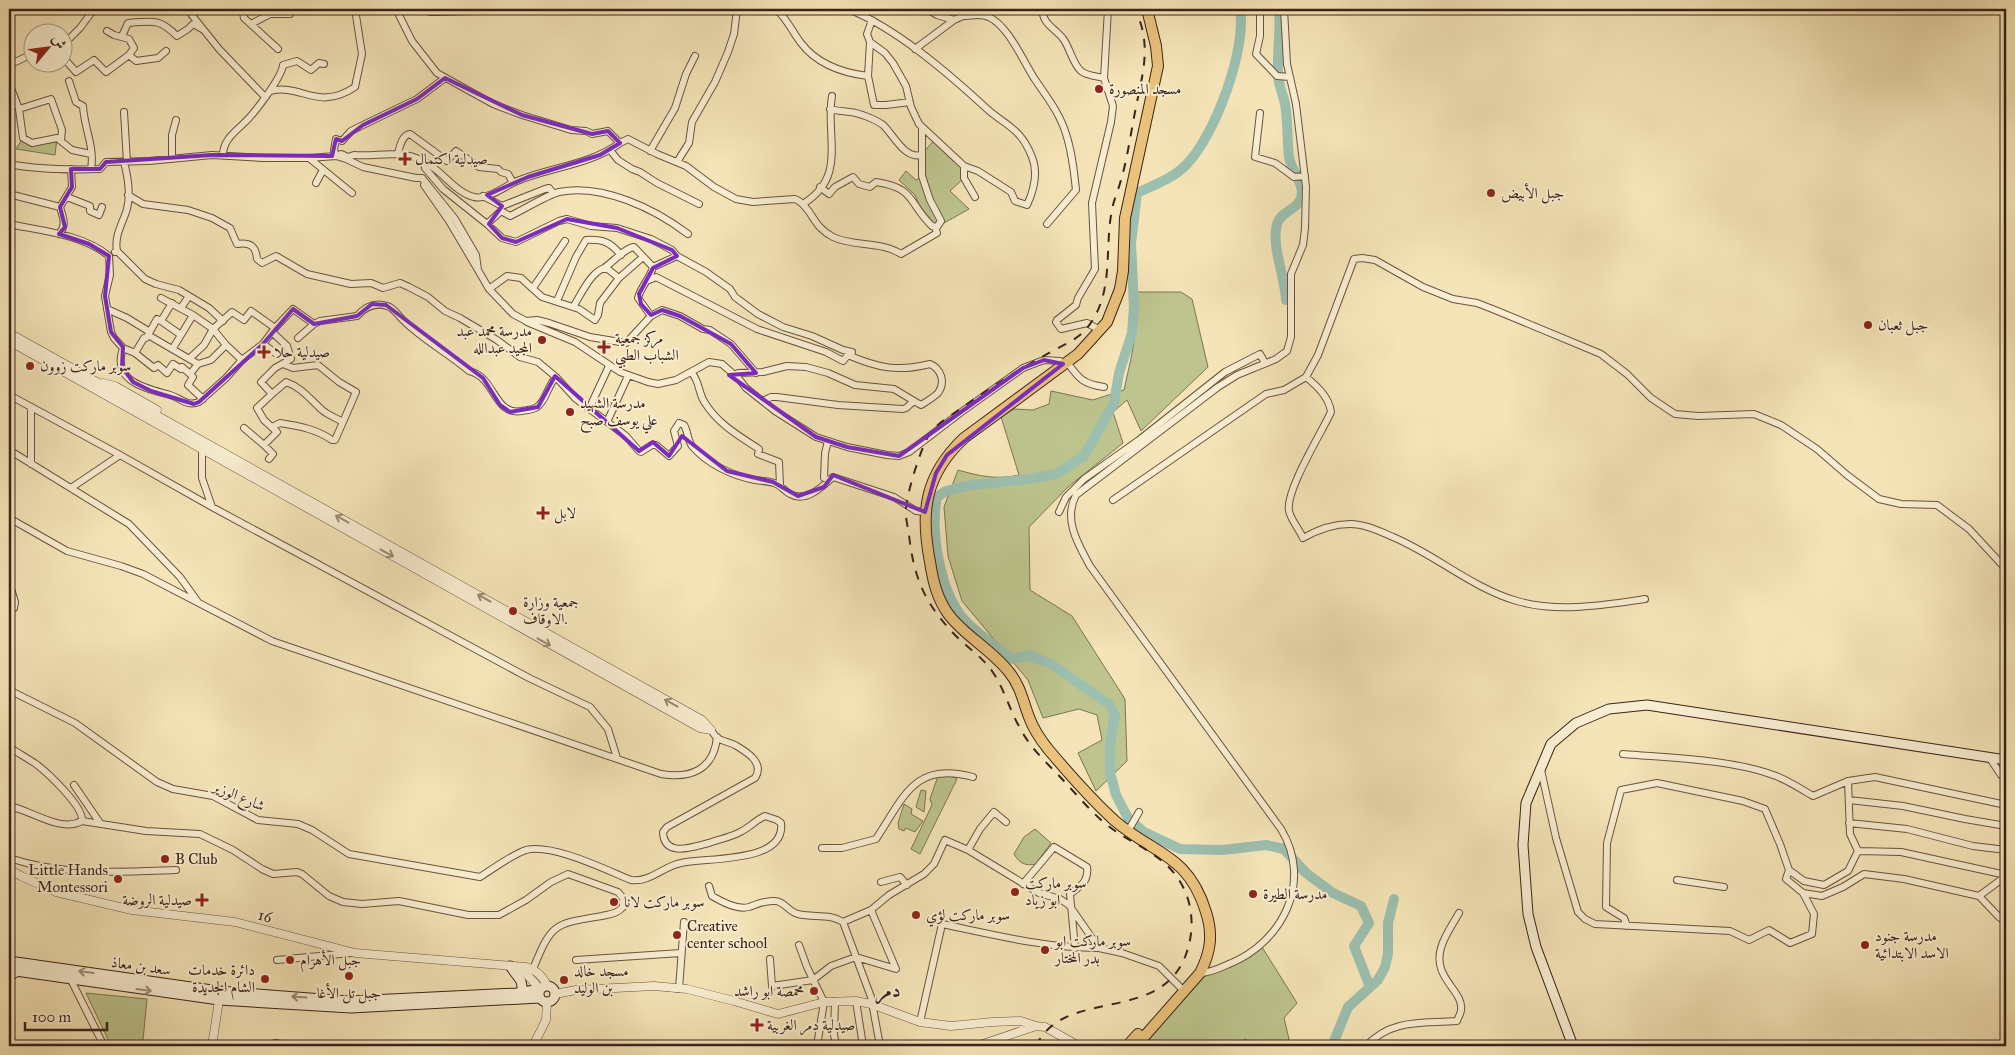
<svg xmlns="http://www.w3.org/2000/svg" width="2015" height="1055" viewBox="0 0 2015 1055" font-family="'IM FELL Great Primer',Amiri,serif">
<rect width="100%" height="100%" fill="#f4e4b7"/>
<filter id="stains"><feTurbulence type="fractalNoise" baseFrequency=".004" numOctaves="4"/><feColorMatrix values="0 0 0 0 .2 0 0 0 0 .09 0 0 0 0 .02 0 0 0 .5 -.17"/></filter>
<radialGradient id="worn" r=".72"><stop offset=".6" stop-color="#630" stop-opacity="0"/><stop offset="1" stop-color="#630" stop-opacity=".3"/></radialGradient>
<!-- green -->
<path fill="#bdc48d" stroke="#7c7453" d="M23,138L29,141L57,138L55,155L16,149Z
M935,139L964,166V178L950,191L969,209L937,227L921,210L915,195L899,180L906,171L916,180L922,176L921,155Z
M1135,292H1181L1192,299L1208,367L1141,431L1127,400L1113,412L1123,443L1068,487L1029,527L1030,590L1072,616L1125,699L1127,761L1096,791L1078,753L1102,740L1097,715L1079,709L1043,718L1028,680L962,601L948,556L944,507L958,470C979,476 997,480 1019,475L1001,417L1014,409L1033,410L1049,404L1051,391L1093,400L1124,390C1131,358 1140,325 1135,292Z
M949,775L957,779L920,854L911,849L932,805L930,799L938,776Z
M921,790L926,791L924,812L916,807Z
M904,804L912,809L911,814L923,821L915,832L906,828L904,831L899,829L898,823Z
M1035,829L1051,843L1036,864C1025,866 1020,864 1014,854L1024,837Z
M1262,947L1297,1003L1284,1018L1289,1039L1282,1046H1250L1246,1039L1232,1046H1139L1195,982L1205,975L1246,959Z
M86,993L147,999L143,1040L148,1046H111Z"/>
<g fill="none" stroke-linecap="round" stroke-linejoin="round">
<!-- river -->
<path stroke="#9cbfaf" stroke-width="10" d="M1240,9C1247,49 1215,135 1187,164C1174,178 1154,185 1137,193L1131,243L1134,307L1132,333L1119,373L1114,403L1084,456L1056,474L1030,479L965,486L946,491L937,497C930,532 940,589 962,617C976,634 995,645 1012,659L1029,655L1051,664L1110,705L1115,716L1110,743V772L1116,795L1128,818L1144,832L1180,849L1222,850L1266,845L1284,849L1306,873L1333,893L1361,906L1369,923L1354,946L1370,987
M1279,9C1281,31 1277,52 1278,74C1278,84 1283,94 1285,104C1288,121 1287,139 1289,157C1291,170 1302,180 1302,193C1301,210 1281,210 1277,224C1271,246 1285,276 1286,300
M1332,1046L1348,1007L1378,980L1385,967L1388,954V923L1394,899"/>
<defs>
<path id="minor" d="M187,9L219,49L265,97
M242,9L244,18L278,49
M396,9L412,41L437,73L493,104L522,115L571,130L586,131L592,134L608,131L620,143L628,139L657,154L686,166L714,187L736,199L753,202L795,199L799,201C814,212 812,226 833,237C854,247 881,241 901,254L937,233L935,227
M419,9L432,12L475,11
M776,9C787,19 792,31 801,43C817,64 843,73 868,76L874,105H886L910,102
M848,9C896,28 948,73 986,108C1007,127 1020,127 1032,157C1038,172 1034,190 1027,205L1015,201L1011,192L978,171L964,166
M1043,9C1041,24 1057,29 1064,40C1070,49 1073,64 1081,71C1087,76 1096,76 1104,78L1113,106L1111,122L1092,203L1095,269L1078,298L1076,305L1057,320L1056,322L1061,329L1087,323L1100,330
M1074,9L1108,11L1146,9
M1260,9V36L1256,54L1277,76L1290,77
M963,16C972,16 980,13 989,17C1009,27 1022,59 1034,78C1046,96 1060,113 1066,134C1072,152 1074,171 1076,190L1047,224
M872,20L867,34L870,42L885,53L893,63L906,86L911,107L919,124L964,166V178L975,197
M954,20L963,16L966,9
M251,24L270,14H290
M107,31L114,35L129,39L134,48L129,55
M122,36L128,23C152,21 159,18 177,36L188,29L193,24L202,29
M62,46L80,28L94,9
M915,49L954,20L937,15L927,9
M62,56L76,72L94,60L106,72L129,55L136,61L158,58L166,51
M9,65L32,54
M868,76L870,42
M1104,78L1108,9
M69,81L76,102L83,106C84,128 95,147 91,169
M9,83L19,109L23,138L32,143L57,138L72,150L91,154
M270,91C302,83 317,112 355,87L362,54L355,9
M19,109L51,99L62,130L61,140
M830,109C837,111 843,111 850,112C859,113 875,119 883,125C893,134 904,159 921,155
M124,112L127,162
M1260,113L1255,157L1275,163L1294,177L1305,176
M610,150L618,160L632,169L640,172L657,183L699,204
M650,151L675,108L686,74L695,56
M398,153C400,146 402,135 410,134L447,161L456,151L479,167L498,169L501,172L508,174L513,183
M223,155C223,140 235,132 244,123C254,114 282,77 283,65L297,61L311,70L319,63L324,64
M336,156L346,159L363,167L416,178H422L455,219L476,255L478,270L489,289L507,276L521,278L542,297L579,309L595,320L598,315L600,303L619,278L609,270L604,268C613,262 625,248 634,247L653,267C650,279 641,286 638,298L651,316L626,343L590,337L549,323L537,320L526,321L513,314L489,289
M336,156L334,150L336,139L342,141L351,131L363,125L417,99L445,78
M309,158L352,193
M172,159V135L176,120
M424,162L425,168L443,189L487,224L502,238L516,242L559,221L567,219L591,226L617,228L651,239L672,250L677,256L706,272L730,289L735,297L758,314L783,327L812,336L843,350L852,352L850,353
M677,162L689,143L692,122L715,82L728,52L734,34L737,9
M9,164C39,170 69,170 100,169L106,162L149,161L212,155L263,158H309L336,156L341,154L348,157L354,155C383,157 405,147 431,166C445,175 457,193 474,197C488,200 505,186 517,181C551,167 590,165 620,143
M316,183L323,170
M424,185L449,221L478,270
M820,187L829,194L835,187L853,177L859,184L870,187L876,182C916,188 908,203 932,226L937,227L941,221L930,200L922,176V128
M9,194L60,207
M128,195L143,204L188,210L212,218L230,228L237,244C250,242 256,246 257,259L262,263L276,256L307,274L351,284L371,283L383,288L400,283L409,287L428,297L445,311L460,318L497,340L520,357L538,362L556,377L575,398L626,436L639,451L641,452L652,445H656L669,456L678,446L674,431L679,423L684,425C688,431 687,439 692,446C707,464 733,476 755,480C761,481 768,481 774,483C781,485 784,491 790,494C806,503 822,487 833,477L894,497L916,511L925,512
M483,196L502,206
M67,197L90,206V211L99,215L102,207
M803,204C848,176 825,137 832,96
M502,206L545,189L549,188L554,194
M9,224C42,231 82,234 109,256L110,275L105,296L111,332L114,338L123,348L135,353L154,368L158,365L167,373L173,364L181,369L182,367L190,374L198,364L148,335L146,338H144L135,353
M487,224L501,211L510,216C523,210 547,195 559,192C602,183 655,209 688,234
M59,234C67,225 63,218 60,207L72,187L71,169
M117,251L145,279L156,284L179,290L209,308L223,321
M115,252L117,251C114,235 123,223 127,209C131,193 128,177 124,162
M653,267L677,256
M619,278L643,257
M649,280L656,277L757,329L826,352L843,361L848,355C878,368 898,372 930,364C941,369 946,382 938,393C934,397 926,402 921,405L914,401L906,408L903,409L838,405L777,397H771L763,401
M533,288L565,241
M161,298L193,315L181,335
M557,301L576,257L586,240C603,239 610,242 621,255
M573,307C581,295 590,273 604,268
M181,308L189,296
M107,309L127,318L150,332
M651,316L662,310L680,316L703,329L710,330L731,344L756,373
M161,321L181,335L173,348
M527,322L575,342L620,372L648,382L658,384L676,380L709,362L722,364L739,379L746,388L775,411L816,437L847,447L887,455L899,456L909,452L960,413L1023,368L1044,360L1060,361L1063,364
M314,324L320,321L357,316C365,307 375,302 387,306C395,308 398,316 404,321C423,340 448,353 469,371C496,377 493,416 522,411C526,410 533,410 537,407C546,401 548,385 556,377
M275,328L293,309L314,324L298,338
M148,335L157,319L161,321L172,303
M123,348C111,382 146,388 170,395C181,398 187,407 199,402L226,378L242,360L226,345
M190,358L204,345L213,329L193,315
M242,360L263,344
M1067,362C1079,379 1083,384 1104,387
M198,364L211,360L226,345L213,329L232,312L244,320L251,311L275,328L263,344L278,355
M283,364L293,368L318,365L339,382L356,392L343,422
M691,372C700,381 698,393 705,403C718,424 739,436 759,449L758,454L779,462L780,485
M190,374L193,377L188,385L203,399
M735,375L738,373L763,372L787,366L806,367L828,373L855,385L894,389L914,401
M1306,377C1317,386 1329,397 1331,412C1322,432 1285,491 1289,511C1291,520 1299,529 1303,538C1317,530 1333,524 1350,524C1365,524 1379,531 1393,537C1436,555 1472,588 1517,601C1558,613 1604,605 1645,599
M9,395L120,455L212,507L529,678L590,707L608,729L617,758
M589,409L609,366
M607,422L628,376
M272,427L280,423C299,426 316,429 332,440H335L343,422C336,418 328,415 322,410C310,399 301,387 286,382L272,394
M244,428L264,445L277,432L264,420L257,408L272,394L261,382L275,368L291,359L287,346L272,332
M828,441L825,453L824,478L829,480
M264,445L273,454L269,459
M202,446V478L212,507
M9,450L129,524L180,577L198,602
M31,464V407
M71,488L120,455
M1113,500L1266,394L1284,390L1306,377L1318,355L1354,259L1362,258L1375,260L1423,287L1453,299L1477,303L1495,310L1601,354L1627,374L1651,398L1675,414L1698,416L1754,414L1781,425L1817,449L1847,475L1879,499L1901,504L1937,505L1969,529L2006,569
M1059,512L1066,497L1084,479L1139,440L1225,372L1260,354L1265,363
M9,518L67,551L121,566L143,574L272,641L661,774C690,779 714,770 717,737
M9,582L15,602L14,608L9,607
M9,690L75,723L157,782L173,789L213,796L258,820L298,824L312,830L349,854L480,877C493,869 511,855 526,850C552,843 606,870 631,880C649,883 664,866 681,863C706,857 786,864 781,823L777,820L765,816C756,820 750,827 742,831C732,837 720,839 709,843C693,847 664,858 663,832L667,827L755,778C765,763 747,752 735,745C729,742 721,741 716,737C714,735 713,732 711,730
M9,747C18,753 27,758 36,764C48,773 84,807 82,821C60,833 31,810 9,806
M1623,754C1671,758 1731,759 1776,776C1789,781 1801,789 1813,796L1848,781L1875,777L2006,805
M1989,757L2001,775L2006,778
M1541,770L1556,838L1578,912L1585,919L1595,924L1730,931L1749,940L1769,930L1790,943L1812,934L1814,914L1803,893L1786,879L1789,870
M74,785L100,823
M1849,800L1903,806L1965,819L2006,826
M82,821L146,831L200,834L233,850L262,869L273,874L297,872L302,874L329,896L343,902L362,904L399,901L468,915H499L526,900L551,882L568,874L618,892L623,898V907C617,914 610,914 602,916C553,924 552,923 533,969
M1849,823L1907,829L1973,846L2006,850
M1128,831L1139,812
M822,848H842L876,839C904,797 914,761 973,777
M968,850L980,829L994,812L1006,822
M1858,851L1901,852L2006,875
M9,858C63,876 120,872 176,870
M1677,880L1724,887
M881,882L900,877L907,885
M1023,884L1054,847L1087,867C1089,882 1080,886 1070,894L1075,948
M709,886L712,896C722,902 738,910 749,907C758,904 765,900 775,901C784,901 789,912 798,914C814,918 829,913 843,922L871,910L889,895L924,874L934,864L945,840L968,850L1039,893L1060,899L1069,905L1099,948L1122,953L1159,966L1181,988
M1803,893L1822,896L1843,887L1864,874L1904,879L1979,896L2006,876
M1979,896L1999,917L2006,922
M843,922L871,997L880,1046
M1627,926L1624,918L1606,907L1607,843L1621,790L1657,783L1743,801L1765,809L1780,844L1789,870L1804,881L1824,885L1848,871L1858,851L1850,834L1848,781
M799,945L807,967L824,1002L817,1046
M770,959L772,986L813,980L831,966L856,957L896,969L871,910
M277,960L351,953
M576,960L681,953
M1200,973C1210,973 1220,968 1229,964C1283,942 1313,882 1281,829L1090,566C1078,544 1063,520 1076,495L1218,387L1237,375L1276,359L1287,351L1291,337V274L1303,245L1305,228L1306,187L1296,104L1287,64L1284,9
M9,978L19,972
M71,980L104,1046
M679,989L684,922
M835,1001L834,1035L836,1046
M856,1001L863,1046
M920,1022L942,924C994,935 1046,948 1099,948
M274,1046L275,1043L294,1046
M483,1046H487
M1366,1046C1392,1018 1423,1024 1457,1021C1458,1018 1461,1013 1461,1010C1464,991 1432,978 1441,948C1444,936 1453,924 1459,913"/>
<path id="tertiary" d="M9,333L702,720L711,730
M9,341L700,728L711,730
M103,383L115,386L157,410
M9,869L21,876L56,892L132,910L235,922L355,953L526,967C537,970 542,976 547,985
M520,967L540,989
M555,994L576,990L654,986L687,989L734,1001L778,1014L824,1002L856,1001L871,1004L920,1022L951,1026L992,1022L1021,1021L1036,1026L1045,1027L1079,1046
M212,1046L219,1000
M533,1046L546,1020L547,1002
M977,1046L1036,1026"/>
<path id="secondary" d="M9,961L219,991L349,1001L517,993L540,989
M510,966L521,981L523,992
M9,970L219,1000L351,1008L540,998
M539 994a8 8 0 1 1 16 0a8 8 0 1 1-16 0Z
M1573,1046L1536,947L1528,914L1523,845L1526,803L1551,744L1576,723L1609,709L1647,705L2006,760"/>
<path id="primary" d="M1127,1046L1138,1034
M1136,1046L1200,973C1211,952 1213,934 1206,912C1188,854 1155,855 1115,821C1091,799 1069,774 1048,749C1040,739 1033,728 1029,717C1023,701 1020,685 1009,672C992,650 966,637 949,615C937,599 933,581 930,562C920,511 925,475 964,438L1078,354L1107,322L1120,289L1123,271L1125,218L1158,66L1156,46L1147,9"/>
</defs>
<!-- minor casing -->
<use href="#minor" stroke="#695340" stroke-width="8"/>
<!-- tertiary casing -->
<use href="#tertiary" stroke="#695340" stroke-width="9"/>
<!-- secondary casing -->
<use href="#secondary" stroke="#3b2319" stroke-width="11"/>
<!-- primary casing -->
<use href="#primary" stroke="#3b2319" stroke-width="12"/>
<!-- minor -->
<use href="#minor" stroke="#f8edd0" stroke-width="6"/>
<!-- tertiary -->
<use href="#tertiary" stroke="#f8edd0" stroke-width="8"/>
<!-- secondary -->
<use href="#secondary" stroke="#f8edd0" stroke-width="9"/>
<!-- primary -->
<use href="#primary" stroke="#eac27c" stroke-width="10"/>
<!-- rail -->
<path stroke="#3b2319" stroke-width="2" stroke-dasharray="9 9" stroke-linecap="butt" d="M1036,1046C1064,987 1158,1024 1185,957C1195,932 1194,903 1179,880C1160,850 1124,842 1100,819C1087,807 1075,793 1063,780C1048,764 1030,748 1020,728C1010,711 1005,691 994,674C984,658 969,649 956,636C925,604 914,579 909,535C908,527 905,517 906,508C907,493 922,443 931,432C939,422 952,415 963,407C988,389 1015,372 1042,357C1056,348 1077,341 1087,328C1116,292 1103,247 1113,205C1115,197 1119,188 1121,180C1128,156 1131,131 1136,107C1143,72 1152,44 1135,9"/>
</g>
<!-- one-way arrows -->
<defs><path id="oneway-shaft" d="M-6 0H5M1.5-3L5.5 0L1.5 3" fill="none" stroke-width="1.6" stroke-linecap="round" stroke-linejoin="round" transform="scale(1.25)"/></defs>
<g stroke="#9a8874">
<use href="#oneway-shaft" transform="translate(342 519) rotate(-151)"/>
<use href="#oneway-shaft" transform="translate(387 553) rotate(29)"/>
<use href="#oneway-shaft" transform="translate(484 598) rotate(-151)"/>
<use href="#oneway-shaft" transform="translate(544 642) rotate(29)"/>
<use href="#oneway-shaft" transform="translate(671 703) rotate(-151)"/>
<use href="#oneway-shaft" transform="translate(86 972) rotate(-172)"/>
<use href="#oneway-shaft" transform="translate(144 990) rotate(8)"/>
<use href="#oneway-shaft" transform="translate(299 997) rotate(-176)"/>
</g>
<!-- marked area -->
<path fill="none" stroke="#7b2cbf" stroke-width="4" stroke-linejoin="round" d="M445,78L522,115L592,134L608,131L620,143L600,155L528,177L487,195L502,206L489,224L502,238L516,242L567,219L617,228L672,250L677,256L653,268L639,294L641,304L651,315L662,310L680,316L731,344L756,373L729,375L816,437L847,447L899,456L1023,368L1044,360L1063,364L947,455L936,473L925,512L833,475L824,487L798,496L773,482L727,471L682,436L669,456L653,442L639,451L555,376L538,407L510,412L500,405L483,378L386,305L372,304L357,316L314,324L293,309L263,344L199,402L194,404L151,391L133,382L122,367L123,347L111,332L105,296L109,256L89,244L59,234L65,227L60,207L72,187L71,169H100L106,162L212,155L332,156L336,139L342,141L363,125L417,99Z"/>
<!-- markers -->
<g fill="#8f2418" stroke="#f8edd0" stroke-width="2">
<circle cx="1099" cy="89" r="5"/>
<path d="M402.5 151.5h5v5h5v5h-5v5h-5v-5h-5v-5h5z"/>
<circle cx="1491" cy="193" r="5"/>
<circle cx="1868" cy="325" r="5"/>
<circle cx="542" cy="340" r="5"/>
<path d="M601.5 339.5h5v5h5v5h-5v5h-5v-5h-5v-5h5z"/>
<path d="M261.5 344.5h5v5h5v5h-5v5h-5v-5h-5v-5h5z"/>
<circle cx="30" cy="366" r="5"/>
<circle cx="570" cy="412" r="5"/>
<path d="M540.5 505.5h5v5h5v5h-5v5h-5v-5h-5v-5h5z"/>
<circle cx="513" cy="611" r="5"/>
<circle cx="165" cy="859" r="5"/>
<circle cx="118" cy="879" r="5"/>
<circle cx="1015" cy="892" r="5"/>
<circle cx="1253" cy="894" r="5"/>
<path d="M199.5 892.5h5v5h5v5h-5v5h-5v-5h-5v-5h5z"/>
<circle cx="614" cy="902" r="5"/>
<circle cx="916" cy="915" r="5"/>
<circle cx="677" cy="935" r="5"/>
<circle cx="1865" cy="945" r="5"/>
<circle cx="1045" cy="950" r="5"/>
<circle cx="290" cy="960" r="5"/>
<circle cx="349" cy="976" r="5"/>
<circle cx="265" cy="979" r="5"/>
<circle cx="564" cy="980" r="5"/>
<circle cx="814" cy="991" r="5"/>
<path d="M754.5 1017.5h5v5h5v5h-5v5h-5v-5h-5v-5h5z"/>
</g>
<g text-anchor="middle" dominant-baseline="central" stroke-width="4" stroke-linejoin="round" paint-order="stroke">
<!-- poi labels -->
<g font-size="15" fill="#3b2319" stroke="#f8edd0" text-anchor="start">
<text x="1109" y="89">مسجد المنصورة</text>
<text x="415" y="159">صيدلية اكتمال</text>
<text x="1501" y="193">جبل الأبيض</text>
<text x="1878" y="325">جبل ثعبان</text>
<text x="532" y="331" text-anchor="end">مدرسة محمد عبد<tspan x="532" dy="17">المجيد عبدالله</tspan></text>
<text x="615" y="338">مركز جمعية<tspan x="615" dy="17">الشباب الطبي</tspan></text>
<text x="274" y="352">صيدلية حلا</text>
<text x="40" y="366">سوبر ماركت زوون</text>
<text x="580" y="403">مدرسة الشهيد<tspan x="580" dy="17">علي يوسف صبح</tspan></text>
<text x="554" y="513">لابل</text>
<text x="523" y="602">جمعية وزارة<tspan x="523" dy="17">الاوقاف.</tspan></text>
<text x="175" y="859">B Club</text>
<text x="108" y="870" text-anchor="end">Little Hands<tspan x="108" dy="17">Montessori</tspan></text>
<text x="1025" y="883">سوبر ماركت<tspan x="1025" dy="17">ابو زياد</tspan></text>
<text x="1263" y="894">مدرسة الطيرة</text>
<text x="192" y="900" text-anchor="end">صيدلية الروضة</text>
<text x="624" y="902">سوبر ماركت لانا</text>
<text x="926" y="915">سوبر ماركت لؤي</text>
<text x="687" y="926">Creative<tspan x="687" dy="17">center school</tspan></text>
<text x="1875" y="936">مدرسة جنود<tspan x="1875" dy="17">الاسد الابتدائية</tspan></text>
<text x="1055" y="941">سوبر ماركت ابو<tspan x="1055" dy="17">بدر المختار</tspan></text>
<text x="300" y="960">جبل الأهرام</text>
<text x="255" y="970" text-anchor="end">دائرة خدمات<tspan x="255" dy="17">الشام الجديدة</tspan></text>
<text x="574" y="971">مسجد خالد<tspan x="574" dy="17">بن الوليد</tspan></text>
<text x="804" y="991" text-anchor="end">محمصة ابو راشد</text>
<text x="349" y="993" text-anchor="middle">جبل تل الأغا</text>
<text x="767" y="1025">صيدلية دمر الغربية</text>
</g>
<!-- street labels -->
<g font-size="15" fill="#3b2319" stroke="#f8edd0">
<text transform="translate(239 796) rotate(23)">شارع الوزير</text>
<text transform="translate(265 916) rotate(14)">16</text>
<text transform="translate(141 966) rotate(8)">سعد بن معاذ</text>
</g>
<!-- district labels -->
<g font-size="20" font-weight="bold" fill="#3b2319" stroke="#f8edd0">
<text x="888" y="990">دمر</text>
</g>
</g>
<!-- margin -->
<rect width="2015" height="1055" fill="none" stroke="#f4e4b7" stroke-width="30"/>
<rect x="10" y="10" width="1995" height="1035" fill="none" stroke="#3b2319" stroke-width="2.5"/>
<rect x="15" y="15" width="1985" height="1025" fill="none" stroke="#3b2319"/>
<!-- north arrow -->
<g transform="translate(48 48) rotate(61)"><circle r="24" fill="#f8edd0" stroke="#ac9c87"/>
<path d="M0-4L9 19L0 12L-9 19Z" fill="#8f2418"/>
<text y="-8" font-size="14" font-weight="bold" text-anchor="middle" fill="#3b2319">ش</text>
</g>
<!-- scale -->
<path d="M25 1022v8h82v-8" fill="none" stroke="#3b2319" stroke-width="2.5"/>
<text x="32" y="1022" font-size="15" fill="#3b2319" stroke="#f8edd0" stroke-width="4" paint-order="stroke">100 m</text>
<rect width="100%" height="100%" filter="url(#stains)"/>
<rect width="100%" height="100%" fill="url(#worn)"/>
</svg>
